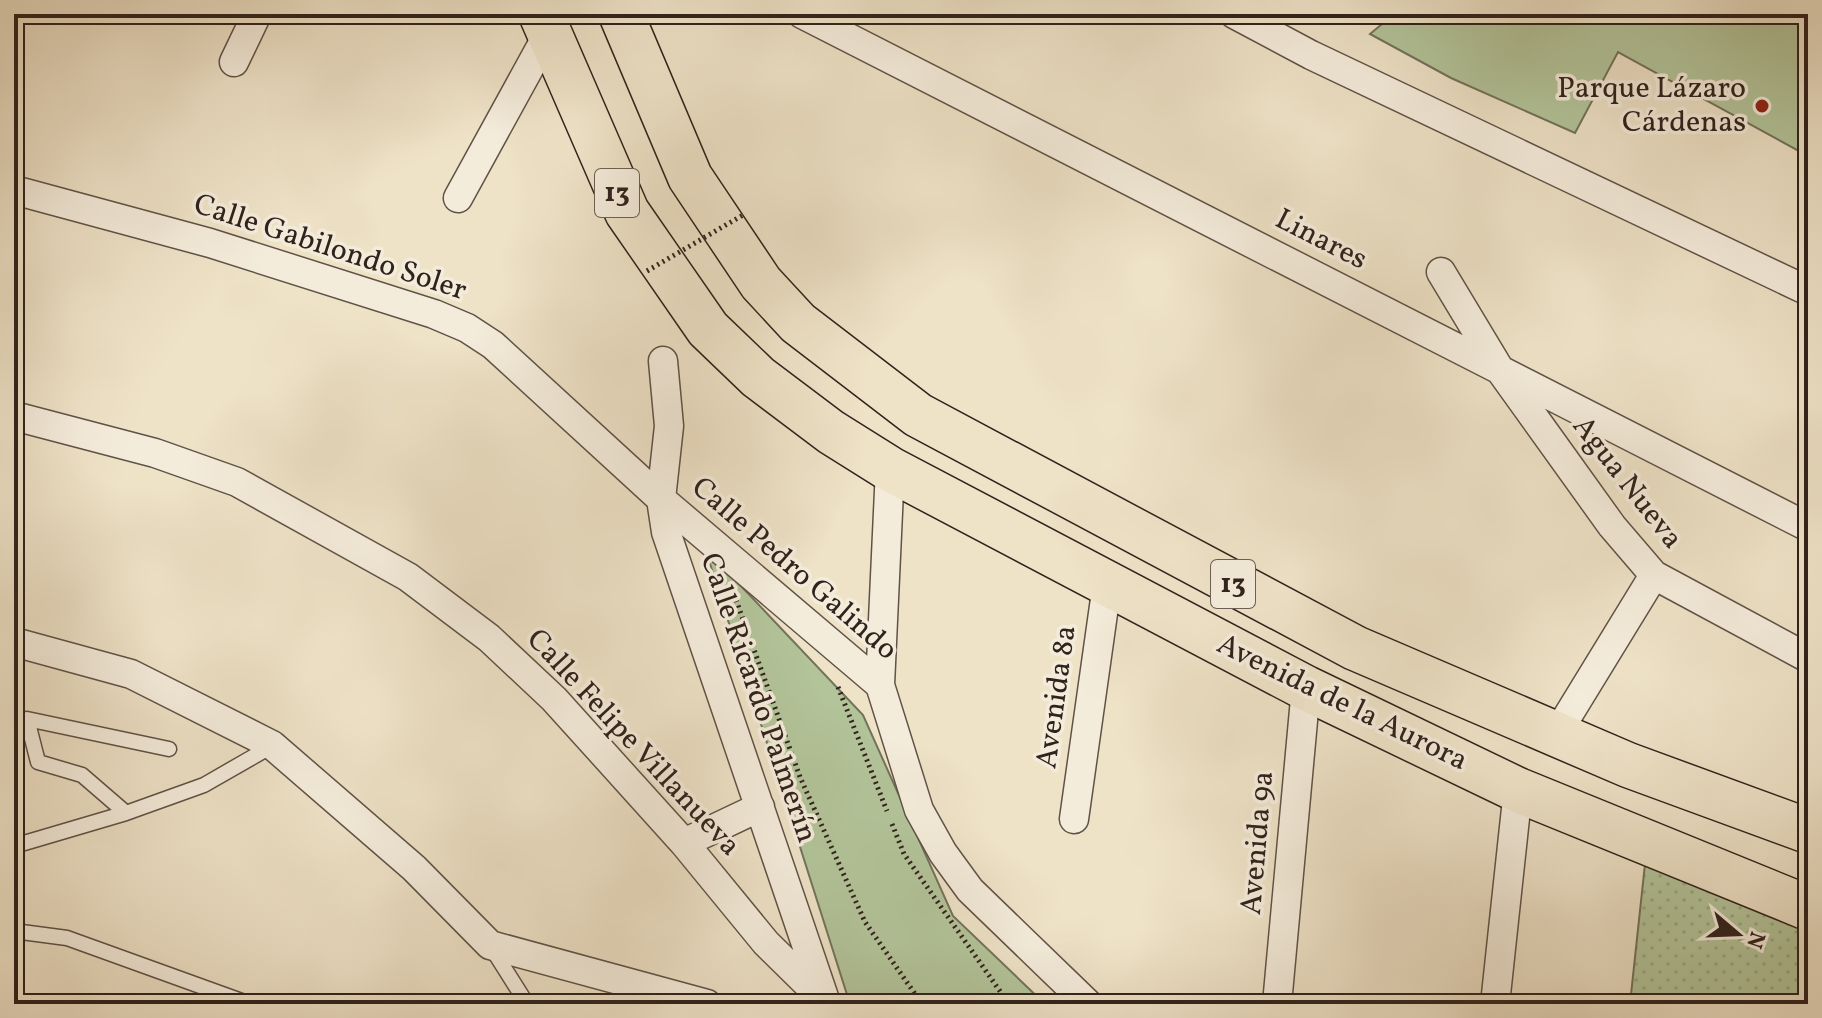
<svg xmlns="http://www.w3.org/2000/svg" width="1822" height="1018" viewBox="0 0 1822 1018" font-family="Vollkorn,serif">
<defs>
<pattern id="grass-dots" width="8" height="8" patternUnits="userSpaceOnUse" patternTransform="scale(2)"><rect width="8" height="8" fill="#b3c49a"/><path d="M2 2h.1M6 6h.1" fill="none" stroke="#9aa884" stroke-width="1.8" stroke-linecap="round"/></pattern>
</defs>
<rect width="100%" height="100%" fill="#eee2c7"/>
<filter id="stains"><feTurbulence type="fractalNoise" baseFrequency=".0025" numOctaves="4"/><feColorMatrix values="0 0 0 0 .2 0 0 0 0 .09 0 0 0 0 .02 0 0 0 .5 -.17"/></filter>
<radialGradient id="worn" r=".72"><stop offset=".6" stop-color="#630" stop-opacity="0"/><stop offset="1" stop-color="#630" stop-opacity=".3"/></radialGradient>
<!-- grass -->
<path fill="url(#grass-dots)" stroke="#72735b" stroke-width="2" d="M1645,864L1808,930V1004H1630Z"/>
<!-- green -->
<path fill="#b3c49a" stroke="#72735b" stroke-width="2" d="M1394,14H1808V156L1618,52L1575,133L1451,78L1370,34Z
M705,548L863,715L953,916L1045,1004H850Z"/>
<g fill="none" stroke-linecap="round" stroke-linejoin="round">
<defs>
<path id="service" d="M126,813L82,775L38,762L27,719L169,749
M14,846L126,813L204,785L272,746
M14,931L67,938L250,1004
M491,947L527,1004"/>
<path id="minor" d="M802,14L1808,527
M1234,14L1311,55L1808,291
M234,62L257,14
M14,190L210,243L434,314L467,328L493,345L661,499L880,685L919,810L943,853L970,890L1088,1004
M458,198L548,34
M1441,272L1500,370L1612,526L1654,575L1808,658
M663,361L669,426L661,499L666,532L825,1000
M14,416L155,453L237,482L408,577L489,638L554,699L684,843L766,943L826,1002
M14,642L131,674L272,745L414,868L490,945L707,1004
M880,685L890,469
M1556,735L1654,575
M1074,819L1107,585
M684,843L760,807
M1277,1004L1306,688
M1495,1004L1518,790"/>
<path id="primary" d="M541,14L627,212L708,329L758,377L831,432L890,469L1306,688L1518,790L1808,908
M621,14L690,177L761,283L798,323L918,415L1355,648L1628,765L1808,831"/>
</defs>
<!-- service casing -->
<use href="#service" stroke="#605247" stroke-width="17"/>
<!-- minor casing -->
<use href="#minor" stroke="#605247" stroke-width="31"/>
<!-- primary casing -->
<use href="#primary" stroke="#30221c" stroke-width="47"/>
<!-- path -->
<path stroke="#30221c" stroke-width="5" stroke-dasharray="2 4" stroke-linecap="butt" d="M736,600L800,777L865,922L922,1004
M838,687L887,811
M892,824L904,854L1009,1004"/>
<!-- service -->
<use href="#service" stroke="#f4ecdb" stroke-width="14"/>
<!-- minor -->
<use href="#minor" stroke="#f4ecdb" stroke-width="28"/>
<!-- primary -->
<use href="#primary" stroke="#eee2c7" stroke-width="44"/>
<!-- path-bridge -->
<path stroke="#30221c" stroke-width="5" stroke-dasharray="2 4" stroke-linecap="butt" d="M647,271L743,215"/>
</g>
<!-- markers -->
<circle fill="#8f2418" stroke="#f4ecdb" stroke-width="3" cx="1762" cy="106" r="8"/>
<g text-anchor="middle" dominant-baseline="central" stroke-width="7" stroke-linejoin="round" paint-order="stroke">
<!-- shield labels -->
<g fill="#f4ecdb" stroke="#6b5f55" stroke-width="2">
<rect x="595" y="169" width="44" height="48" rx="6"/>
<rect x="1211" y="560" width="44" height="48" rx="6"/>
</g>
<g font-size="28" font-weight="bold" fill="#30221c">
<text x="617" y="193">13</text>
<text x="1233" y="584">13</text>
</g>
<!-- poi labels -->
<g font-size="30" fill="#30221c" stroke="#f4ecdb" text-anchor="end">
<text x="1746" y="89">Parque Lázaro<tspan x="1746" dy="34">Cárdenas</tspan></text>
</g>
<!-- street labels -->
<g font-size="30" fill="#30221c" stroke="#f4ecdb">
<text transform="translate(1321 240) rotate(27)">Linares</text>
<text transform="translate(330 248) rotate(18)">Calle Gabilondo Soler</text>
<text transform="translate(1627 483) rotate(52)">Agua Nueva</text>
<text transform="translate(794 569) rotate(41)">Calle Pedro Galindo</text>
<text transform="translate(1057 697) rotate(-82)">Avenida 8a</text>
<text transform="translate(758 698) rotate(71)">Calle Ricardo Palmerín</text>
<text transform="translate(1342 703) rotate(26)">Avenida de la Aurora</text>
<text transform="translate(633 743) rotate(47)">Calle Felipe Villanueva</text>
<text transform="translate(1258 843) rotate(-85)">Avenida 9a</text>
</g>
</g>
<!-- margin -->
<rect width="1822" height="1018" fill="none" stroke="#eee2c7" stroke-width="48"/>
<rect x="16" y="16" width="1790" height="986" fill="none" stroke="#30221c" stroke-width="4"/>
<rect x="24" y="24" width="1774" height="970" fill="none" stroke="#30221c" stroke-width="2"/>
<!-- north arrow -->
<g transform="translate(1738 934) rotate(109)" stroke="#f4ecdb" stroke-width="6" paint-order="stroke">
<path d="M0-6L14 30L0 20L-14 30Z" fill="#30221c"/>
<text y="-12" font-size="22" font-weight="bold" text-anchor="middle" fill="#30221c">N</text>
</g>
<rect width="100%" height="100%" filter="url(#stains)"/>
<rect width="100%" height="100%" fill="url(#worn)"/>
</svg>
